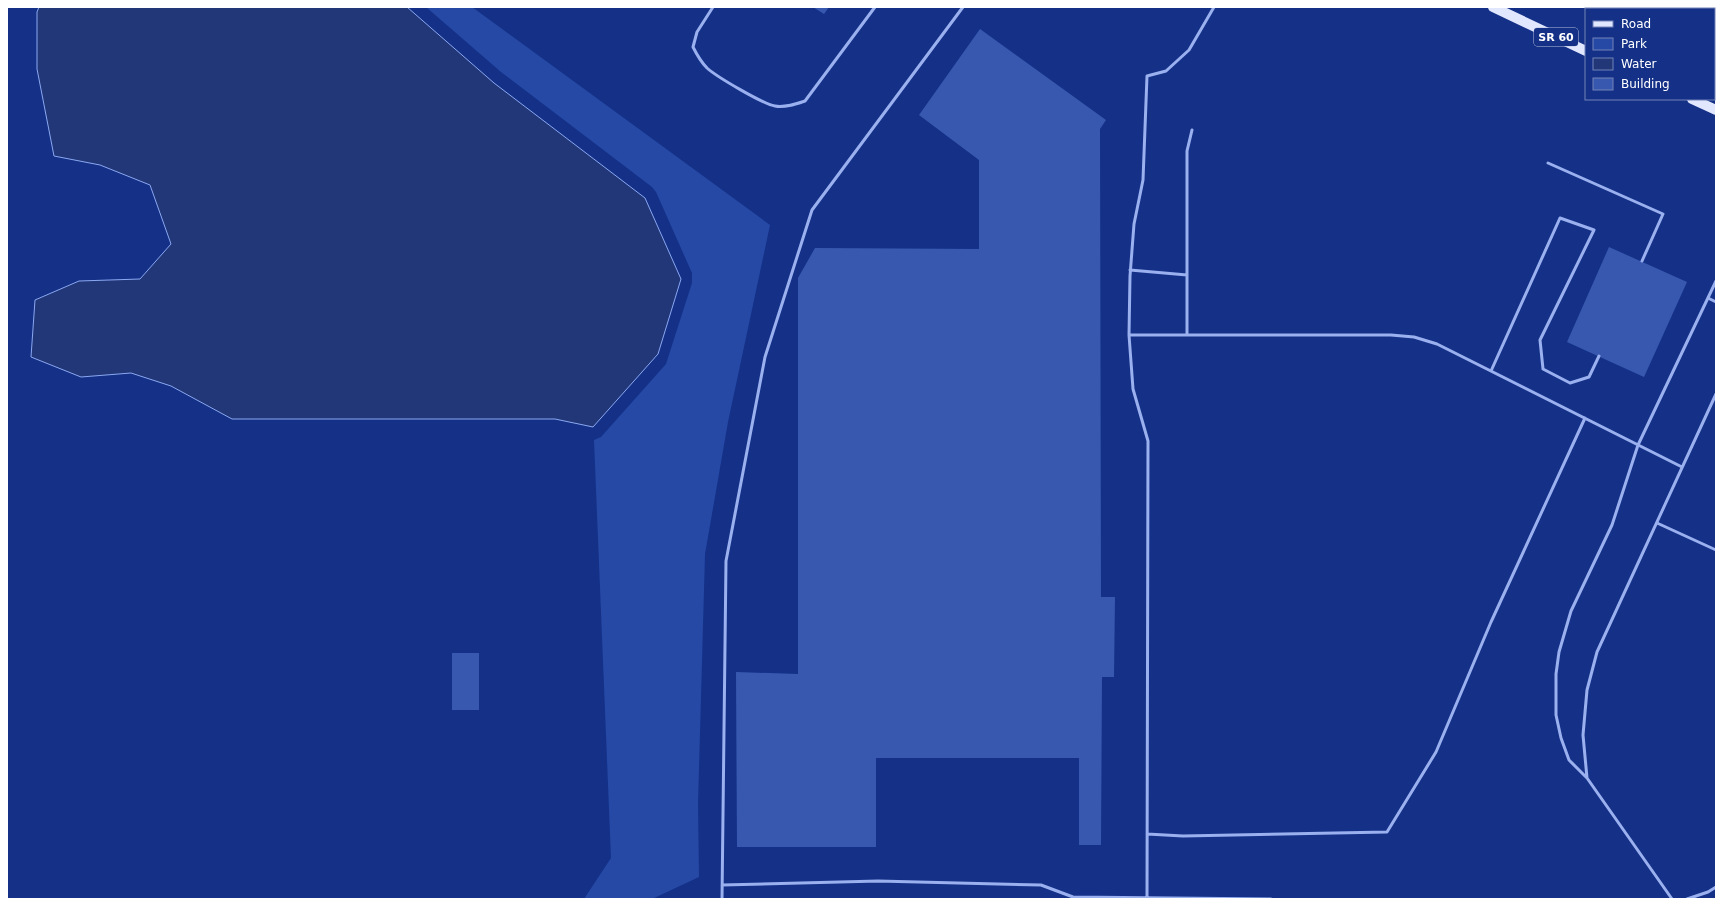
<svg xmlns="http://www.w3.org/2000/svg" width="1723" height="906" viewBox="0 0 1723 906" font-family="'DejaVu Sans',sans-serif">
<rect width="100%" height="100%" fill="#143187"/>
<!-- green -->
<path fill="#2649a6" d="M426,7H472L770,225L728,422L705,554L698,804L699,877L652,899H584L611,858L594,440L601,437L666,364L692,283V273L656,192L652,187L501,72Z"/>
<!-- water -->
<path fill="#223778" stroke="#8ba8f2" d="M39,7H407L494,83L645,198L681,279L658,354L593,427L555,419H232L171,386L131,373L81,377L31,357L35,300L79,281L140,279L171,244L150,185L100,165L54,156L37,69V12Z"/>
<!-- building -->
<path fill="#3858af" d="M813,7H829L824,14Z
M980,29L1106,120L1100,129L1101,597H1115L1114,677H1102L1101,845H1079V758H876V847H737L736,672L798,674V278L815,248L979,249V160L919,115Z
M1609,247L1687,282L1644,377L1567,342Z
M452,653H479V710H452Z"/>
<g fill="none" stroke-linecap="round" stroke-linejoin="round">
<!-- lane -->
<path stroke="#9ab0ef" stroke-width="3" d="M713,7L697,32L693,47C697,55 701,62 707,68C717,77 763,104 775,106C785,108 796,104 805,101L875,7
M1548,163L1663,214L1642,261
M1130,270L1187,275
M1708,298L1716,302
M1129,335H1391L1414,337L1437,344L1682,467
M1187,335V151L1192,130
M1491,371L1560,218L1594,230L1540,340L1543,369L1570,383L1589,377L1599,356
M1657,523L1716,550
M1587,778L1583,735L1587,690L1597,652L1716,394
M1147,834L1183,836L1387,832L1436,752L1491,622L1585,418
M722,885L878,881L1041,885L1073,897L1271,899
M1147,898L1148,441L1133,389L1129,335L1130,276L1134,224L1143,180L1147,76L1166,71L1189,50L1214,7
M722,899L726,561L765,357L812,210L963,7
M1672,899L1587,778L1569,760L1561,738L1556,715V674L1559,652L1571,611L1612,525L1638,445L1716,281
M1687,899L1708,892L1716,887"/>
<!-- primary -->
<path stroke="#e1e7ff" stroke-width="10" d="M1493,7L1586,51
M1697,7L1702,9
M1714,14L1716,15
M1692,99L1716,110"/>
</g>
<g text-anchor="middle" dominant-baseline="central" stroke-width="3.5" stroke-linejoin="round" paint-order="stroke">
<!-- shield labels -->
<rect fill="#143187" stroke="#b8c1db" stroke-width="1" x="1534" y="28" width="44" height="18" rx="3"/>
<g font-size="11" font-weight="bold" fill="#fff">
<text x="1556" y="37">SR 60</text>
</g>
</g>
<!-- border -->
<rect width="1723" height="906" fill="none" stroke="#ffffff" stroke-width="16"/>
<!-- legend -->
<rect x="1585" y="8" width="130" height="92" fill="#143187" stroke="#7283b7"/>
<rect x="1593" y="21" width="20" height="6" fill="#e1e7ff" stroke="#7283b7"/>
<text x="1621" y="28" font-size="12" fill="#ffffff">Road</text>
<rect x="1593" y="38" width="20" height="12" fill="#2649a6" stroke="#7283b7"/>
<text x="1621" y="48" font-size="12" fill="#ffffff">Park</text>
<rect x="1593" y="58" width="20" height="12" fill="#223778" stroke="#7283b7"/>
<text x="1621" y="68" font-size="12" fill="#ffffff">Water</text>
<rect x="1593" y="78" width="20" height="12" fill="#3858af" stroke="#7283b7"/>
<text x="1621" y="88" font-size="12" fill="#ffffff">Building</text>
</svg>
